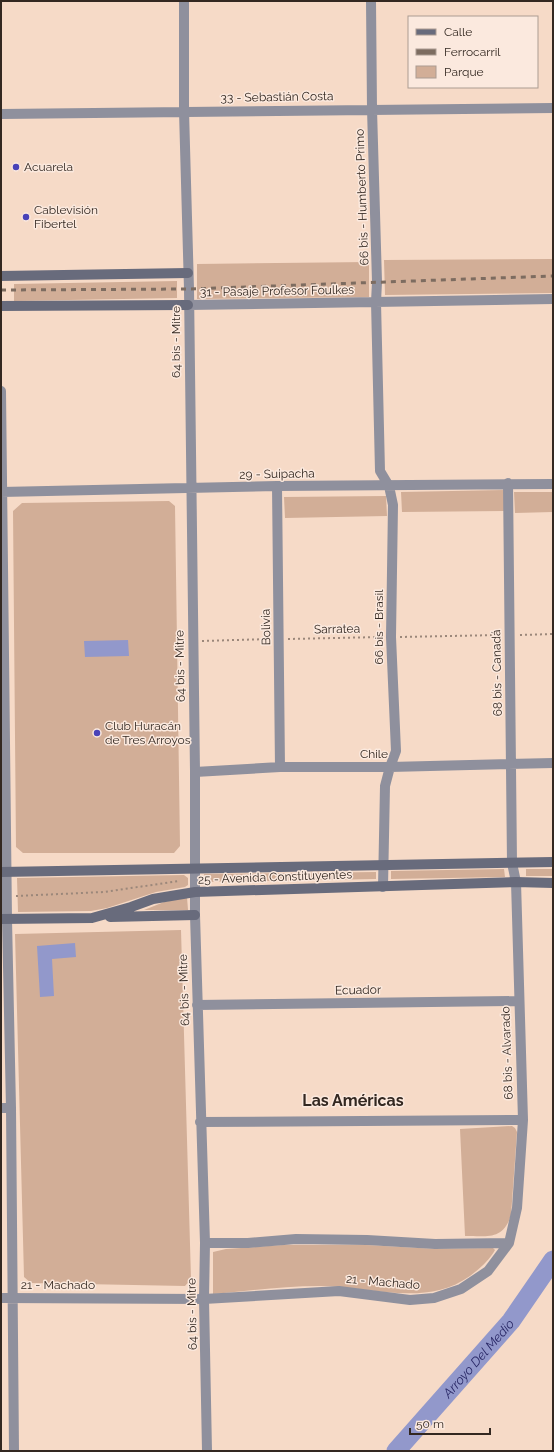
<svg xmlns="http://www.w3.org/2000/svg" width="554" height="1452" viewBox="0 0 554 1452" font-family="Raleway,sans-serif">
<rect width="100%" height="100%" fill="#f6dac7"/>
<!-- green -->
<path fill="#d2ae97" d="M553,259V293L385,295L384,260Z
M369,262V297L197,299V264Z
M177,281V298L14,301V284Z
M504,490V511L402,512L401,492Z
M514,492H553V512L515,513Z
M386,496L387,516L285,518L284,497Z
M169,501L175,506L180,846L174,853H23L16,847L13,511L22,503Z
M504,869L505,877L391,879V871Z
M526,869H553V876H526Z
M376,872V879L205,882L204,874Z
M184,875L188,878V885L185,887L156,892L107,908L91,911L18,912L17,878Z
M187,897L188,910H144L164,902Z
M181,930L191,1279L185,1286L31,1283L24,1277L15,934Z
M512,1126L515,1128L517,1132L511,1215C503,1240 488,1236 465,1236L460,1129Z
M283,1245H366L436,1249L493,1248L495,1250C489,1261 479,1269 470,1276C425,1308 370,1286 319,1286C284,1286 248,1291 213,1294V1252L226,1249Z"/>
<!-- water -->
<path fill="#9298cb" d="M128,640L129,656L85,657L84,641Z
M75,943L76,957L52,959L54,996L40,997L37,946Z"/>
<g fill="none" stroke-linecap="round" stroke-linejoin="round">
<!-- river -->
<path stroke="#9298cb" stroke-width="19" id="s1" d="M396,1451L511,1321L553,1260"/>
<!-- path -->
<path stroke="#9b877a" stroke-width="2" stroke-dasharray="2 3" stroke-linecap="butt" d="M520,635L553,634
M400,637L500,635
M288,639L382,637
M202,641L270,639
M16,896L104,892L179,881"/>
<!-- street -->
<path stroke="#8f909d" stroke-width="10" d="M184,1V111L189,289L195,772V915L205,1243L204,1299L207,1451
M371,1L372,109L377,282L376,302L380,471L389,486L393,505L391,637L396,751L390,767L385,786L383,887
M1,114L553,108
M188,305L553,299
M1,391L7,919L11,1108L14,1451
M277,486L280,767
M1,492L277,486L553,484
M195,772L280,767H390L553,763
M197,1005L519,1001
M1,1108H11
M200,1122L523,1120
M205,1243H248L296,1239L367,1240L435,1244L509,1243
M1,1298L204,1299L339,1291L410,1300L434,1298L461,1289L488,1271L509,1243L517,1208L523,1120L516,882L512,863L508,483"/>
<!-- secondary -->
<path stroke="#686b7c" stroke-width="10" d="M1,276L188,273
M1,306L188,305
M1,872L553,862
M110,917L195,915
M1,919L92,918L131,907L153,899L195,892L516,882L553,883"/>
<!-- rail -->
<path stroke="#7d6c60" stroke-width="3" stroke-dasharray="5 5" stroke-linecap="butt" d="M1,290L189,289L553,276"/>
</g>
<!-- markers -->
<g fill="#4942b8" stroke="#fbe9de" stroke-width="1.5">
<circle cx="16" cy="167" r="4"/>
<circle cx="26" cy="217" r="4"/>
<circle cx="97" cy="733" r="4"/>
</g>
<g text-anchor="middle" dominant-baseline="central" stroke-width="3" stroke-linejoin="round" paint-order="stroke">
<!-- street labels -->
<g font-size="12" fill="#332821" stroke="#fbe9de">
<text transform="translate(277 97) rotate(-1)">33 - Sebastián Costa</text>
<text transform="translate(362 197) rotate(-92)">66 bis - Humberto Primo</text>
<text transform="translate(277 291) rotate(-1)">31 - Pasaje Profesor Foulkes</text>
<text transform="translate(176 342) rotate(-90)">64 bis - Mitre</text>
<text transform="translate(277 474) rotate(-1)">29 - Suipacha</text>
<text transform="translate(266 627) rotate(-91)">Bolivia</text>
<text transform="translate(379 627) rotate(-90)">66 bis - Brasil</text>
<text transform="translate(337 629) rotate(-1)">Sarratea</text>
<text transform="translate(180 666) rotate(-91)">64 bis - Mitre</text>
<text transform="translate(497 673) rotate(-91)">68 bis - Canadá</text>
<text x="374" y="754">Chile</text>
<text transform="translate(275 877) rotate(-2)">25 - Avenida Constituyentes</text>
<text transform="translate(184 990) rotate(-92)">64 bis - Mitre</text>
<text transform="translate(358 990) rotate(-1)">Ecuador</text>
<text transform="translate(507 1053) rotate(-92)">68 bis - Alvarado</text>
<text transform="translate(383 1282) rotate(5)">21 - Machado</text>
<text x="58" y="1285">21 - Machado</text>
<text transform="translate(192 1314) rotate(-91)">64 bis - Mitre</text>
</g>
<!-- poi labels -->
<g font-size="12" fill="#332821" stroke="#fbe9de" text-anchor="start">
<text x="24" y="167">Acuarela</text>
<text x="34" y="210">Cablevisión<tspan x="34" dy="14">Fibertel</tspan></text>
<text x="105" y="726">Club Huracán<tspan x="105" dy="14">de Tres Arroyos</tspan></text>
</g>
<!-- water labels -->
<g font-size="13" font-style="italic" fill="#292866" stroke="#fbe9de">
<text stroke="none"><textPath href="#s1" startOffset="124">Arroyo Del Medio</textPath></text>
</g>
<!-- district labels -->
<g font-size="16" font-weight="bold" fill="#332821" stroke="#fbe9de">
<text x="353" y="1100">Las Américas</text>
</g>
</g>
<!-- border -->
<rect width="554" height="1452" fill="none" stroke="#332821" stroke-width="4"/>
<!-- legend -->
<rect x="408" y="16" width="130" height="72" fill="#fbe9de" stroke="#ab9c92"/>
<rect x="416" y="29" width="20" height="6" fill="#686b7c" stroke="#ab9c92"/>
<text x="444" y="36" font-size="12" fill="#332821">Calle</text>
<rect x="416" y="49" width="20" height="6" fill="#7d6c60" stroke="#ab9c92"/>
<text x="444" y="56" font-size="12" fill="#332821">Ferrocarril</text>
<rect x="416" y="66" width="20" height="12" fill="#d2ae97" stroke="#ab9c92"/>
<text x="444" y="76" font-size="12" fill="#332821">Parque</text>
<!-- scale -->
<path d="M410 1428v6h80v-6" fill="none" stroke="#332821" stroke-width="2"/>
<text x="416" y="1428" font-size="12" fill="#332821" stroke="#fbe9de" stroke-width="3" paint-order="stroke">50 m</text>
</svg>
